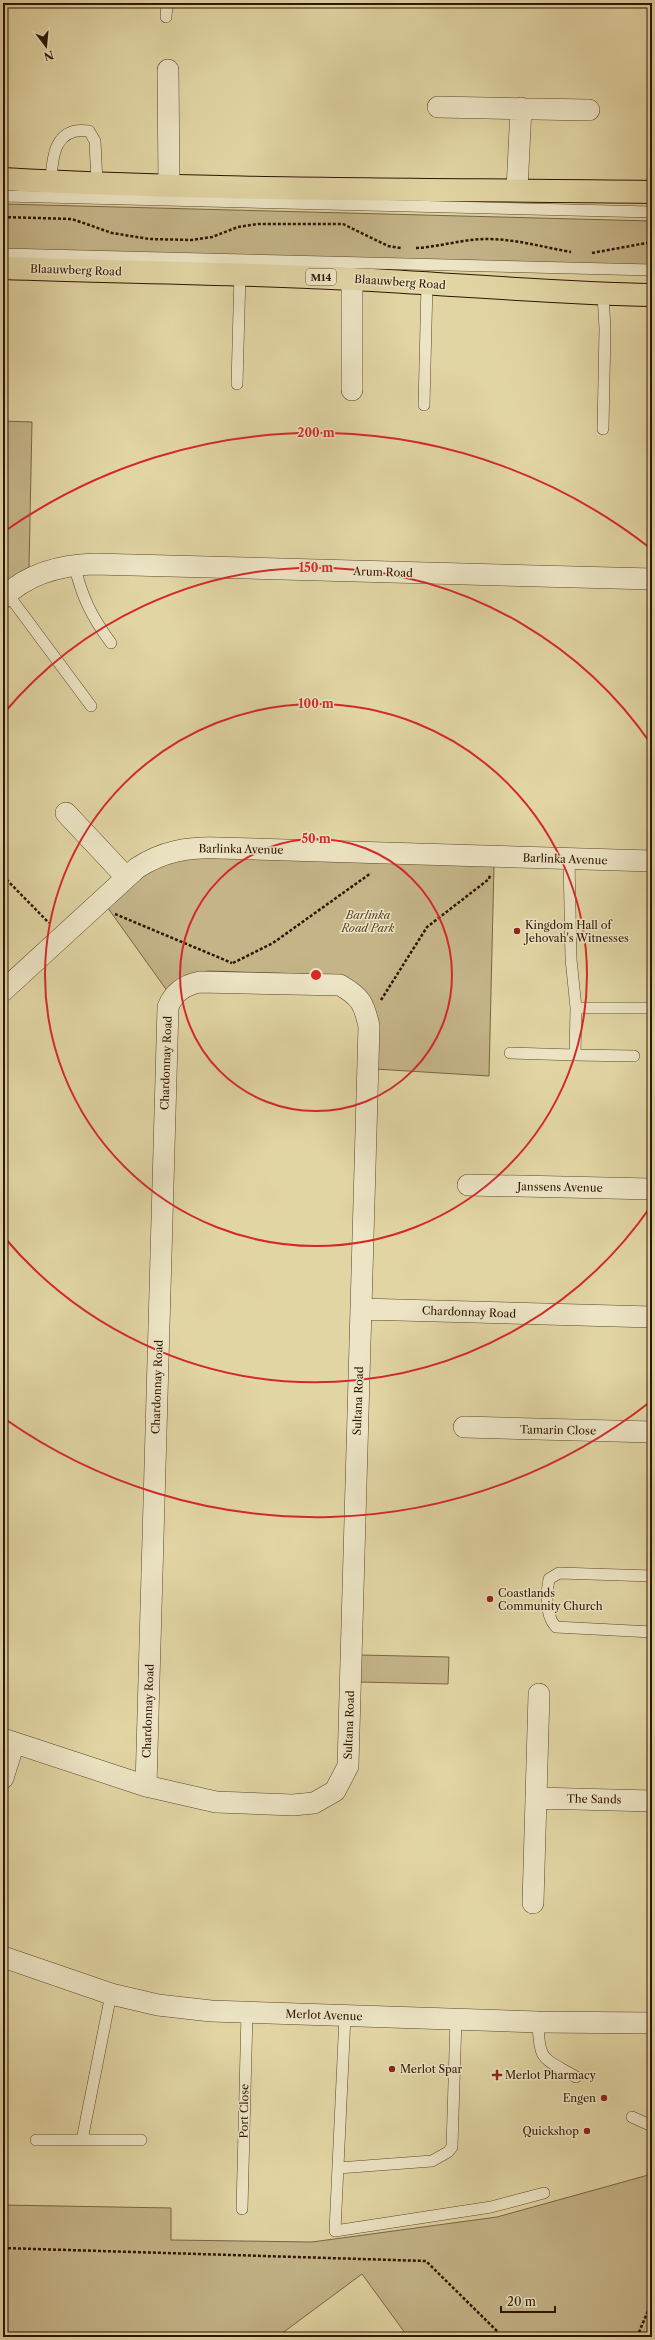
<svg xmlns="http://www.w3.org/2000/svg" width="655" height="2340" viewBox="0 0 655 2340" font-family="'Libre Caslon Text',serif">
<rect width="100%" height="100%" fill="#e2d5a4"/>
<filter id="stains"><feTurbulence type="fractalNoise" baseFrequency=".005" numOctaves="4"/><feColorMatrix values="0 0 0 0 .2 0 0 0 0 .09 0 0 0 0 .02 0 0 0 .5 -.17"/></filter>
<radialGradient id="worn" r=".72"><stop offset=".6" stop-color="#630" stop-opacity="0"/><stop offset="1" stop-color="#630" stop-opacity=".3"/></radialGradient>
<!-- green -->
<path fill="#c4b488" stroke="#7a6444" d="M3,204L652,221V270L3,251Z
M3,421L32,422L29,568L3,585Z
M191,856L494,865L489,1076L375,1069L376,1024L332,975L208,971L196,973L168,992L105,904L139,874Z
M360,1655L449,1657L448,1684L359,1682Z
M652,2174V2337H408L362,2274L277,2337H3V2205L171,2208V2240L312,2242L497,2217Z"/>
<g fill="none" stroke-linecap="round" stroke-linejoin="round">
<defs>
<path id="lane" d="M166,17L167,3
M51,182C52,156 55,126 89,131L95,141L97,184
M3,196L652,212
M3,254L652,270
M237,384L240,274
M424,405L427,284
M603,429L605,329L603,294
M74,564C82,597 91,616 111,643
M7,593L91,706
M569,859L571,959L576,1008
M510,1053L575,1055L576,1008H652
M575,1055L634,1056
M652,1576L559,1573L549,1579C546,1595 545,1615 556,1627L652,1632
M345,2016L335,2231L491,2207L544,2193
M538,2022C539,2063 543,2057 576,2077
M632,2117L652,2126
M36,2140H141
M82,2140L111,1994
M338,2168L432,2161L448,2152L452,2147L456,2019
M242,2209L247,2013"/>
<path id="street" d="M168,70L169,185
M438,107L589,110
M517,190L521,108
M352,390V279
M3,598C27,574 61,565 94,564L652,579
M66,813L126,877
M3,991L137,868C163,851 188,847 219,848L652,861
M468,1185L652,1189
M361,1309L652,1317
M464,1427L652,1432
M3,1739L146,1786L216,1802L293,1805L314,1803L335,1791L348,1766L369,1026C364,1004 361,997 340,985L200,982C184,985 174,992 168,1007L146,1786
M3,1778L14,1743
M536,1798L652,1801
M533,1903L539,1694
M3,1957L111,1994L158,2005L211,2011L538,2022L652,2023"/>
<path id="primary" d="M3,179C219,191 436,189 652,192
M3,268C119,272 236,273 352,279C452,284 552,293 652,295"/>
</defs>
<!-- lane casing -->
<use href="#lane" stroke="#5c4529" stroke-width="12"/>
<!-- street casing -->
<use href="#street" stroke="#5c4529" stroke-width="22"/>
<!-- primary casing -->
<use href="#primary" stroke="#2f1500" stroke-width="24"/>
<!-- path -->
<path stroke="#2f1500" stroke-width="2.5" stroke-dasharray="3 2" stroke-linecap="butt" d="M3,217L72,219L112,233L149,239L191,240L212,237L238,227L258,224H343L388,246L401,248
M416,248C439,247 463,239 486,239C516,239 542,247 571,252
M592,253L652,242
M3,876L49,923
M115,914L232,963
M233,963L273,943L371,873
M381,1000L427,927L489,879L490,875
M650,2005L652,1885
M3,2248L426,2261L503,2337
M637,2337L652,2301"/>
<!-- lane -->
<use href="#lane" stroke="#ece4c4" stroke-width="11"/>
<!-- street -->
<use href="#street" stroke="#ece4c4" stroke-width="21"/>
<!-- primary -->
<use href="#primary" stroke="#e2d5a4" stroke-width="22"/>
</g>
<!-- distance rings -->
<g fill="none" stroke="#d62828" stroke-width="2">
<circle cx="316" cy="975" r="136"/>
<circle cx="316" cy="975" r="271"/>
<path d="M651 1206A407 407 0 0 1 4 1237M4 713A407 407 0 0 1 651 744"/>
<path d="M650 1402A542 542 0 0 1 5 1419M5 531A542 542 0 0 1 650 548"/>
</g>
<!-- markers -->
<g fill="#8f2418" stroke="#ece4c4" stroke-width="1.5">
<circle cx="517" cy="931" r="4"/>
<circle cx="490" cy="1599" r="4"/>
<circle cx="392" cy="2069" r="4"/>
<path d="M495 2069h4v4h4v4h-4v4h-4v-4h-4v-4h4z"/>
<circle cx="604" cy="2098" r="4"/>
<circle cx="587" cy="2131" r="4"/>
</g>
<g text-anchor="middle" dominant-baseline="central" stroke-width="3" stroke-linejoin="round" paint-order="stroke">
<!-- shield labels -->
<rect fill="#ece4c4" stroke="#68533b" stroke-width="1" x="306" y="269" width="30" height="16" rx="3"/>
<g font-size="10" font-weight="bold" fill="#2f1500">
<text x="321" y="277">M14</text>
</g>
<!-- street labels -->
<g font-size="11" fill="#2f1500" stroke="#ece4c4">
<text transform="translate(76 270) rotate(2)">Blaauwberg Road</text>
<text transform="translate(400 282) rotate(4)">Blaauwberg Road</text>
<text transform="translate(383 572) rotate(2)">Arum Road</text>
<text transform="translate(241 849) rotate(1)">Barlinka Avenue</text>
<text transform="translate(565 859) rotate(2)">Barlinka Avenue</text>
<text transform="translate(166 1063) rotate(-88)">Chardonnay Road</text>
<text transform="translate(560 1187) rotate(1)">Janssens Avenue</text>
<text transform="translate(469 1312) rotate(2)">Chardonnay Road</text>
<text transform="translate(157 1387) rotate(-88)">Chardonnay Road</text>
<text transform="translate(358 1401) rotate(-88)">Sultana Road</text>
<text transform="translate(558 1430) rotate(1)">Tamarin Close</text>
<text transform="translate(148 1711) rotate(-88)">Chardonnay Road</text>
<text transform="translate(349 1725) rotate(-88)">Sultana Road</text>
<text transform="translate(594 1799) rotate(1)">The Sands</text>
<text transform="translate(324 2015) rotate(2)">Merlot Avenue</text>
<text transform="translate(244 2111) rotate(-89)">Port Close</text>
</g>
<!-- park labels -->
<g font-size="11" font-style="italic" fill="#5c4529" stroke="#ece4c4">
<text x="368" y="915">Barlinka<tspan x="368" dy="13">Road Park</tspan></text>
</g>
<!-- poi labels -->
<g font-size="11" fill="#2f1500" stroke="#ece4c4" text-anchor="start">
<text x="525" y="925">Kingdom Hall of<tspan x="525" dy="13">Jehovah's Witnesses</tspan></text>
<text x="498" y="1593">Coastlands<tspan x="498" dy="13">Community Church</tspan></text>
<text x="400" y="2069">Merlot Spar</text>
<text x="505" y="2075">Merlot Pharmacy</text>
<text x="596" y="2098" text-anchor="end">Engen</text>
<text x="579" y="2131" text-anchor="end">Quickshop</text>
</g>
</g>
<circle cx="316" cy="975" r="6" fill="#d62828" stroke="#ece4c4" stroke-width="2"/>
<g font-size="12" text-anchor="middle" font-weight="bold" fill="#d62828" stroke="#ece4c4" stroke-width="3" stroke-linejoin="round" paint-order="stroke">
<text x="316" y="437">200 m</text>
<text x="316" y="572">150 m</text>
<text x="316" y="708">100 m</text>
<text x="316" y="843">50 m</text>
</g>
<!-- margin -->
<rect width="655" height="2340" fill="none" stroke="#e2d5a4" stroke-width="16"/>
<rect x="4" y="4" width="647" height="2332" fill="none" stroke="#2f1500" stroke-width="2"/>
<rect x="8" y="8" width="639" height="2324" fill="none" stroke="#2f1500"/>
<!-- north arrow -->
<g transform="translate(46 46) rotate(164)" stroke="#ece4c4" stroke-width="3" paint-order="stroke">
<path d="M0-3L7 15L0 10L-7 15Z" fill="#2f1500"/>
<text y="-6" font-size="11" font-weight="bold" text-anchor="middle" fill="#2f1500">N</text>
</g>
<!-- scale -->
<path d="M501 2306v6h54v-6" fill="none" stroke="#2f1500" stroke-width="2"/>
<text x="507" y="2306" font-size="12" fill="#2f1500" stroke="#ece4c4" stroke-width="3" paint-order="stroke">20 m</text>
<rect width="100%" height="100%" filter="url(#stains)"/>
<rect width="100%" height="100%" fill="url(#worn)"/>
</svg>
